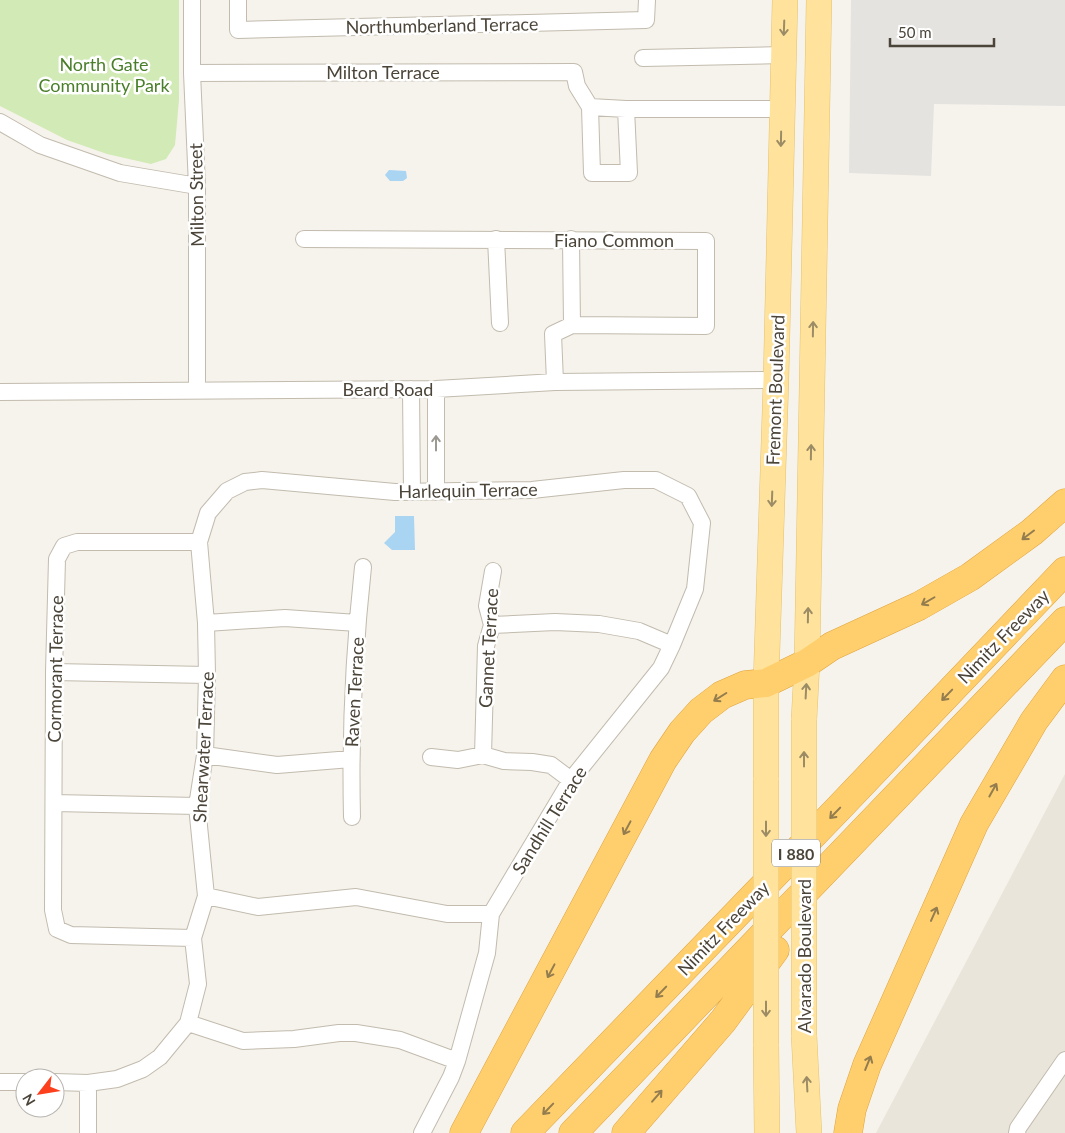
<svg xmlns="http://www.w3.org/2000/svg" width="1065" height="1133" viewBox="0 0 1065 1133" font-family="Lato,sans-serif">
<rect width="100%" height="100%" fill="#f6f3ec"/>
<!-- residential -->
<path fill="#eae5da" d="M1065,774V1133H876L877,1131Z"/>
<!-- green -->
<path fill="#d2eab5" d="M0,0H179V100L175,145L166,159L151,164L107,154L67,140L0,106Z"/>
<!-- parking -->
<path fill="#e5e3e0" d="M851,0H1065V106L934,104L931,176L849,173Z"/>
<!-- water -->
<path fill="#a9d4f2" d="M389,170L406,171L407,178L403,181H390L385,175Z
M395,516H414L415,550H392L384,543L395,532Z"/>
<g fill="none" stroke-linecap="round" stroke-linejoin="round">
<defs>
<path id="minor" d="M192,0V73L197,186V390
M238,0V30L646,20L647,0
M643,58L783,55
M192,73L574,72L577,86L590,107L592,173H629L626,109
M590,107L626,109H782
M0,122L40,145L120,173L197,186
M304,239L706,241V326L572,325
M496,239L500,323
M555,382L553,334L572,325L571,239
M411,389L412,492
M0,392L436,389L555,382L776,380
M436,492V389
M206,623L285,618L357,623
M492,625L555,622L599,624L639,631L672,645
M54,672L207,675
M205,755L277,765L351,759
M483,755L486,646L492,625L487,606L493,571
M431,757L458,760L483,755L504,761L532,762L551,765L571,780
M54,803L197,806
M352,817C350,733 354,650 363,567
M206,896L258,907L356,897L447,914H491
M193,938L71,935L57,929L53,910L54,672L57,559L64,546L77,542H199
M188,1023L243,1041L294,1039L339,1033H356L400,1040L457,1061
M0,1082H25
M55,1082L88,1083L117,1079L143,1069L160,1057L188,1023L198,984L193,938L206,896L197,806L205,755L207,675L206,623L199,542L208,513L227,491L245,482L262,480L395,492L532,490L624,480H656L688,496L702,523L695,589L672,645L661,668L571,780L491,914L487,953L457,1061L451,1077L422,1133
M88,1133V1083
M1017,1133L1018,1128L1065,1060"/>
<path id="primary" d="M804,720L807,663L819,0
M766,780V683L776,380L785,0
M804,1035L809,1133
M766,1044L767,1133"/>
<path id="motorway" d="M464,1133L663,760L682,732L701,711L722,695L745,685L766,683L807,663L832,646L919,606L970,577L1032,532L1065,503
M525,1133L837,810L1065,571
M573,1133L1065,621
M626,1133L723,1021L775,950
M848,1133L852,1109L867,1065L974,824L1034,721L1065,679"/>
</defs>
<!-- minor casing -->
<use href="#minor" stroke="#c2bbae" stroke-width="18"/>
<!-- primary casing -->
<use href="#primary" stroke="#e6c16a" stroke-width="26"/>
<!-- motorway casing -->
<use href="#motorway" stroke="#e0a43c" stroke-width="29"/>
<!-- minor -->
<use href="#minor" stroke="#fff" stroke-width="16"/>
<!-- primary -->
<use href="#primary" stroke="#ffe39c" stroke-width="25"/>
<!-- motorway -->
<use href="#motorway" stroke="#ffcf6e" stroke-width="28"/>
<defs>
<path id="primary-bridge" d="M804,1035V720
M766,1044V780"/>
</defs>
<!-- primary-bridge casing -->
<use href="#primary-bridge" stroke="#e6c16a" stroke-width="26" stroke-linecap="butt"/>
<!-- primary-bridge -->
<use href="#primary-bridge" stroke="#ffe39c" stroke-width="25"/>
</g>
<!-- one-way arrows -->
<defs><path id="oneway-shaft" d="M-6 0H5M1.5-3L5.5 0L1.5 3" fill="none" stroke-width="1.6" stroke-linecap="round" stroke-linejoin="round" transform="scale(1.25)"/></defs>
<g stroke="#9c8c66">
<use href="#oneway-shaft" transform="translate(784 28) rotate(92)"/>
<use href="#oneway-shaft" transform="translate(781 139) rotate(91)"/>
<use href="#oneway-shaft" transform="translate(813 329) rotate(-89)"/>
<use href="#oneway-shaft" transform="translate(811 452) rotate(-89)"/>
<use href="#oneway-shaft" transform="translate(772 499) rotate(92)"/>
<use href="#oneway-shaft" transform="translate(808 615) rotate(-89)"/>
<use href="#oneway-shaft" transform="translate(806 691) rotate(-87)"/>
<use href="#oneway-shaft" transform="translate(804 759) rotate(-90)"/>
<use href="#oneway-shaft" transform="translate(766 829) rotate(90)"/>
<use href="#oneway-shaft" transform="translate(766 1009) rotate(90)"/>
<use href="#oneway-shaft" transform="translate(807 1084) rotate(-93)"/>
</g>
<use stroke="#9c9892" href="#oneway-shaft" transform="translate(436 443) rotate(-90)"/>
<g stroke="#937c4e">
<use href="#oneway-shaft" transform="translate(1028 535) rotate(143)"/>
<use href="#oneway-shaft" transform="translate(928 601) rotate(150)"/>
<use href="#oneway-shaft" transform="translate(947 695) rotate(134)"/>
<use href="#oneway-shaft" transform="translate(720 697) rotate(148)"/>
<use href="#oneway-shaft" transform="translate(993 790) rotate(-61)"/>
<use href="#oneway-shaft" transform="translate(835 813) rotate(134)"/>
<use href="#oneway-shaft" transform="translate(627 828) rotate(118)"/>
<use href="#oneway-shaft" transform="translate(934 914) rotate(-66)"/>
<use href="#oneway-shaft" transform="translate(551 971) rotate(118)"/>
<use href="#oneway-shaft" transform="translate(661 992) rotate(134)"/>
<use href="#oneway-shaft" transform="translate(868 1063) rotate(-68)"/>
<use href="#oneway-shaft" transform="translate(657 1096) rotate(-49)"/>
<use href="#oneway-shaft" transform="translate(548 1109) rotate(134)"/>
</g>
<g text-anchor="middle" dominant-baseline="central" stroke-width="5" stroke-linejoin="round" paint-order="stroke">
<!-- shield labels -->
<rect fill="#fff" stroke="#817c74" stroke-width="1" x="772" y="839.5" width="48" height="27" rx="4"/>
<g font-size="16" font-weight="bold" fill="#4b4439">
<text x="796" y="853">I 880</text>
</g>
<!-- street labels -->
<g font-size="18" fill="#4b4439" stroke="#fff">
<text transform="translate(442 25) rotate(-1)">Northumberland Terrace</text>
<text x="383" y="72">Milton Terrace</text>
<text transform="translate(196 195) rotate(-91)">Milton Street</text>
<text x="614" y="240">Fiano Common</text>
<text x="388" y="389">Beard Road</text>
<text transform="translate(775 390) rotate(-88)">Fremont Boulevard</text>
<text transform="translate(468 490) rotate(-1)">Harlequin Terrace</text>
<text transform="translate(1003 636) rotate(-46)">Nimitz Freeway</text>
<text transform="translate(488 648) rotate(-87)">Gannet Terrace</text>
<text transform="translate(55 669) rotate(-89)">Cormorant Terrace</text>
<text transform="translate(354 692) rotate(-87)">Raven Terrace</text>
<text transform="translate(203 747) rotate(-87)">Shearwater Terrace</text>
<text transform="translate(549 820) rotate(-58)">Sandhill Terrace</text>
<text transform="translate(723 928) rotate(-46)">Nimitz Freeway</text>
<text transform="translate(804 956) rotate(-90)">Alvarado Boulevard</text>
</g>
<!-- park labels -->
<g font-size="18" fill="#4a7f2a" stroke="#fff">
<text x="104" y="64">North Gate<tspan x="104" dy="21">Community Park</tspan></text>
</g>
</g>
<!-- north arrow -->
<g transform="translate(40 1093) rotate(239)"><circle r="24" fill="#ffffff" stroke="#b7b4b0"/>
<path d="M0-4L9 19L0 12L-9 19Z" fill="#fc3f1d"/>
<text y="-8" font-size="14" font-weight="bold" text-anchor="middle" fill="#4b4439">N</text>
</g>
<!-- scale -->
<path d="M890 38v8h104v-8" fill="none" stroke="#4b4439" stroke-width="2.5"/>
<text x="898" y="38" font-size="15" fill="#4b4439" stroke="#ffffff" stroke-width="4" paint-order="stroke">50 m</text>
</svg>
